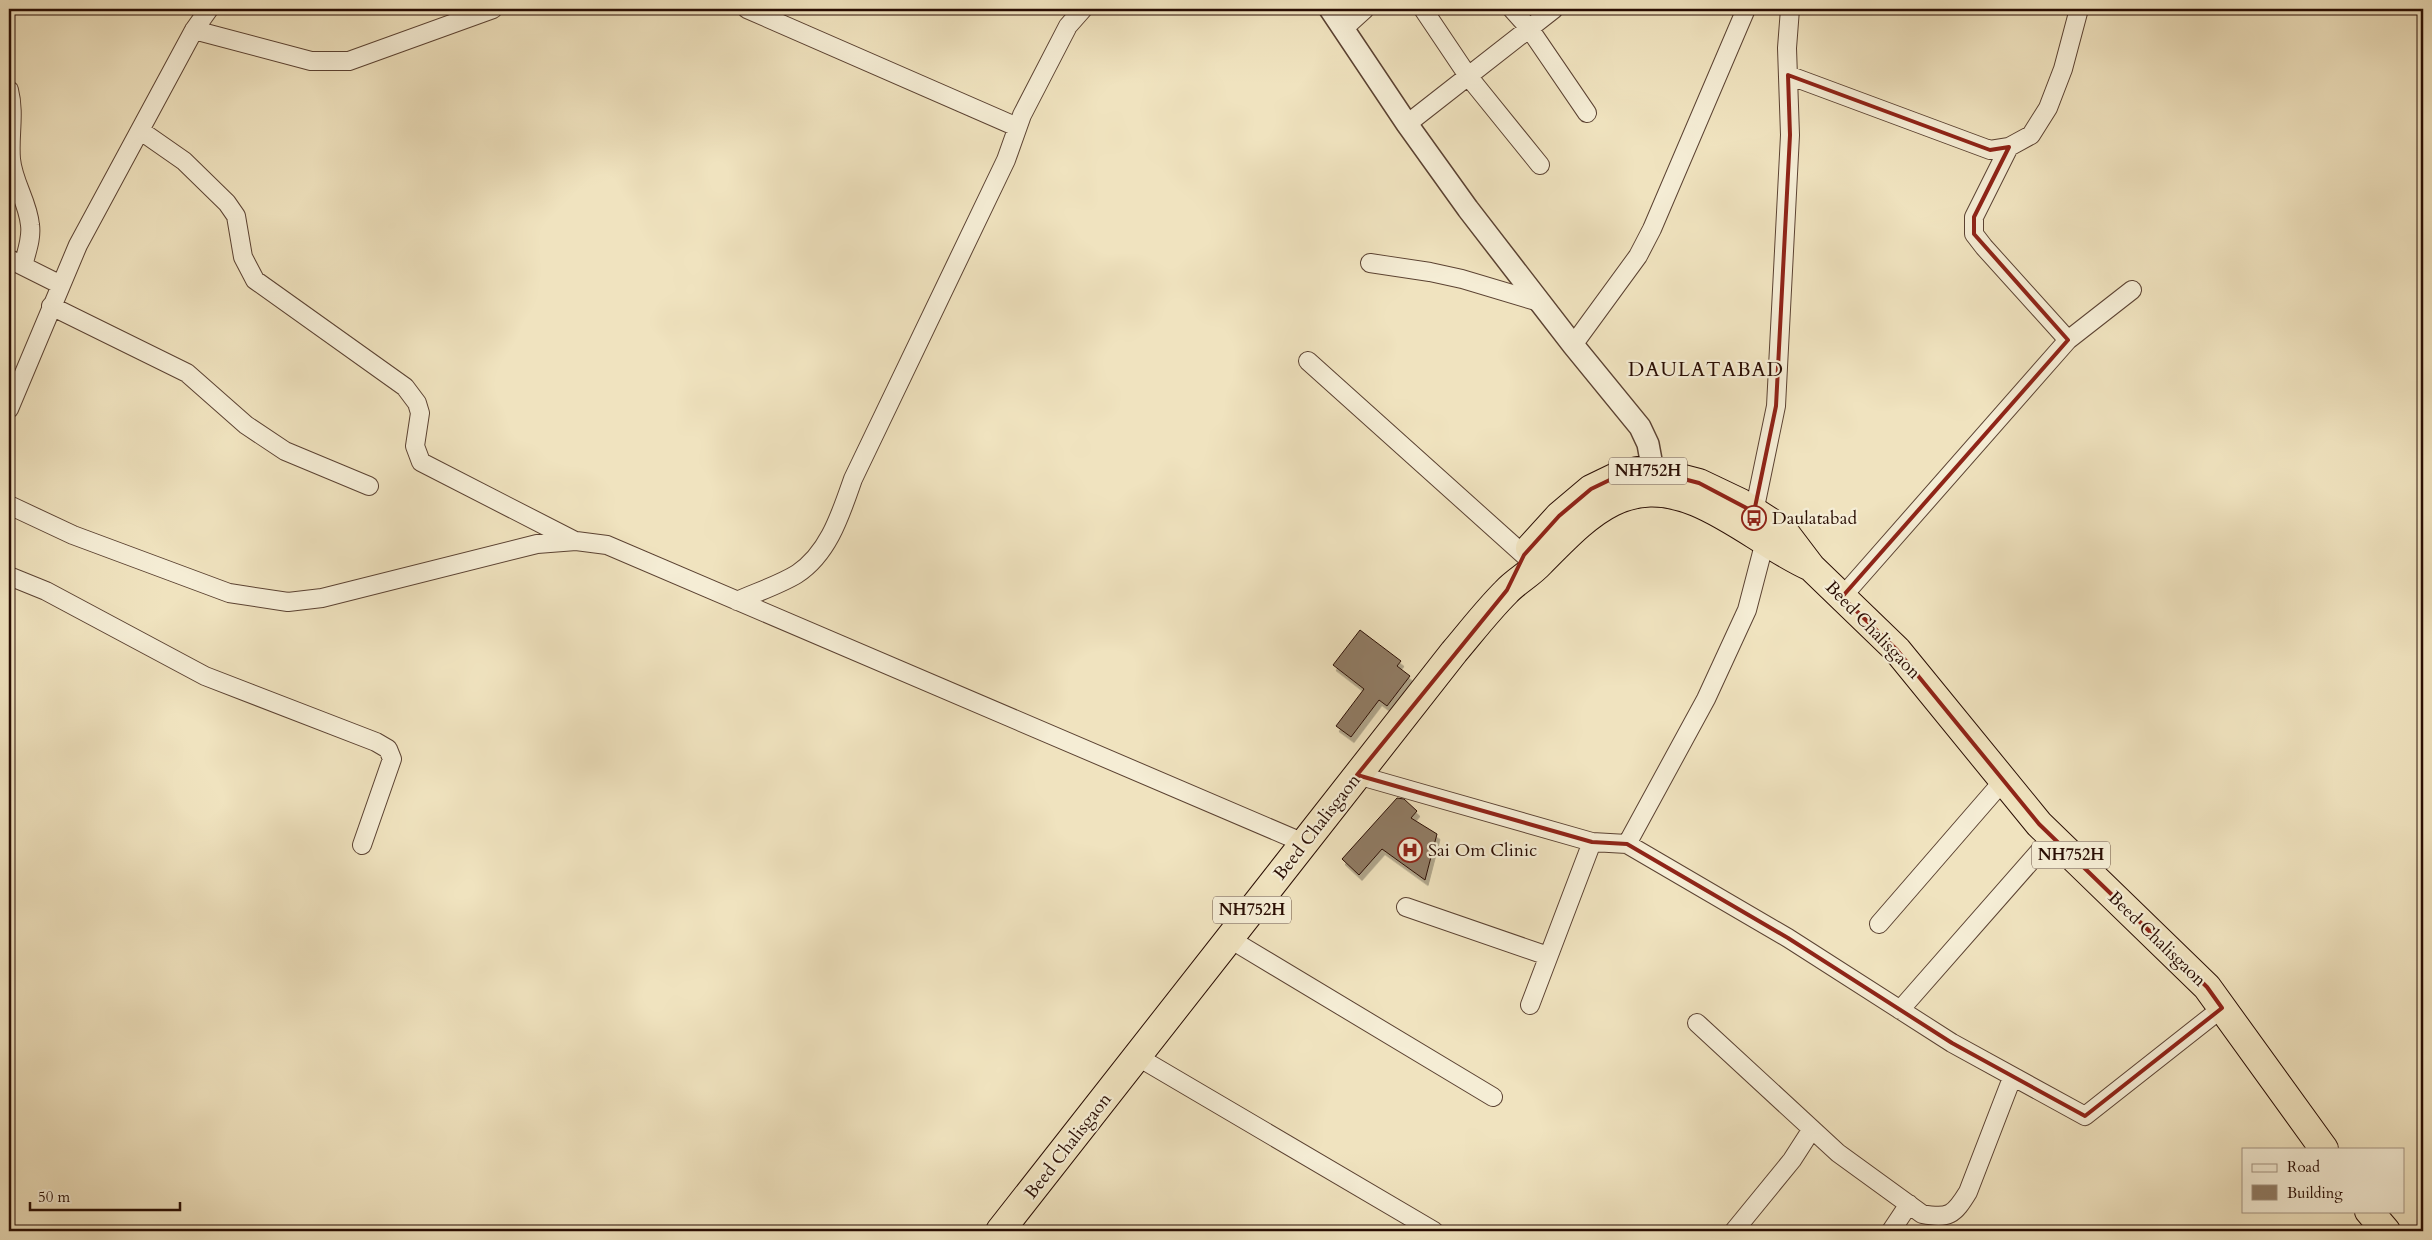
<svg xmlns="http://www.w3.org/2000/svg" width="2432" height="1240" viewBox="0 0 2432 1240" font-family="Cardo,serif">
<defs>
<filter id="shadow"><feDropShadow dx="3" dy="5.5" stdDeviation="0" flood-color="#0004"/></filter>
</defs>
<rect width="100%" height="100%" fill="#f0e3bf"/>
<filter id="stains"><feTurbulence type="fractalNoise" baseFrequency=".004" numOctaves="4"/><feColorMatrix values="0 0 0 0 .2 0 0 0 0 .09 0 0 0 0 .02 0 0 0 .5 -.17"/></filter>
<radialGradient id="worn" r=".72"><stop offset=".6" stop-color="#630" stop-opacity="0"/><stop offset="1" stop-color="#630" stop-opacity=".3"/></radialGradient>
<!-- building -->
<path fill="#907c65" stroke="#290d03" filter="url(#shadow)" d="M1360,630L1401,661L1397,666L1410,676L1387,706L1379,700L1351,737L1336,726L1364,689L1333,665Z
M1397,798L1404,799L1417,811L1411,818L1437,834L1425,880L1382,849L1359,875L1342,859Z"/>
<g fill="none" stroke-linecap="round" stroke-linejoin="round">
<defs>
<path id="minor" d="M747,9L1017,127
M1423,9L1468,76L1540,165
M1512,9L1529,28L1587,113
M1343,29L1365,9
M194,30L311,61H349L493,9
M1788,75L1990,150L2009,147L2031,135L2048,108L2063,69L2079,9
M9,90C15,113 9,136 11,159C13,182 28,202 30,225C32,239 26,253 23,266
M1407,124L1554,9
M141,131L184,161L227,203L236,216L243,257L255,280L405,387L417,403L420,413L415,446L421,462L575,541
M2009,147L1974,217V234L1984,247L2068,340
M9,259L61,285
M1370,263L1430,272L1462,279L1539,302
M51,306L187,373L246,425L285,451L369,486
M1573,345L1638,256L1652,229L1746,9
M1308,361L1524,555
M9,409L78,245L194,30L209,9
M9,505L73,535L229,593L288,602L322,598L537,544L576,541L607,545L1304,843
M1754,512L1776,406L1790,135L1787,48L1790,9
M9,576L46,591L205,676L376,742L388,749L392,759L362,845
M1842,597L2068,340L2132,290
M737,601C757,592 779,585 797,574C829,553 841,513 853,479L1006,160L1022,115L1068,26L1083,9
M1357,775L1592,842L1627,844L1788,938L1952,1043L2085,1116L2222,1008
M1627,844L1706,699L1747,610L1765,541
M1406,907L1548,956
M1879,924L2003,781
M1230,939L1493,1097
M1530,1005L1592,842
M1900,1010L2052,837
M1697,1023L1838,1153L1922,1214C1949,1219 1954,1215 1968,1192L2012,1078
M1138,1057L1434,1231
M1734,1231L1792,1160L1812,1129
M1891,1231L1909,1204"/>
<path id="tertiary" d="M1330,9L1407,124L1468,209L1573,345L1640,427L1648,444L1653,471"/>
<path id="trunk" d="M1530,548L1559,516L1591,489L1620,475L1637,471H1653L1699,483L1741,503L1772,523L1786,534L1811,567L1897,650L2039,824L2207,987L2324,1149
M2369,1211L2386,1231
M1000,1231L1454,652C1471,632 1487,611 1506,592C1516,581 1530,574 1540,563C1587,516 1624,473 1696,502C1737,519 1771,549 1811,567"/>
</defs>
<!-- minor casing -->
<use href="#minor" stroke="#5b4232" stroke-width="20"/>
<!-- tertiary casing -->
<use href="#tertiary" stroke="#5b4232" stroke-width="24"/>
<!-- trunk casing -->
<use href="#trunk" stroke="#290d03" stroke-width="30"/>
<!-- minor -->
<use href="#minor" stroke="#f5edd5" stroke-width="18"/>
<!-- tertiary -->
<use href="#tertiary" stroke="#f5edd5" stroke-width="21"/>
<!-- trunk -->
<use href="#trunk" stroke="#f0e3bf" stroke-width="28"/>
</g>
<!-- marked area -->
<path fill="none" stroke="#8f2418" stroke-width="4" stroke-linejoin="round" d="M1788,75L1990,150L2009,147L1974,217V234L2068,340L1842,597L1897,650L2039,824L2207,987L2222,1008L2085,1116L1952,1043L1788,938L1627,844L1592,842L1357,775L1507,590L1524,555L1559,516L1591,489L1620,475L1653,471L1699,483L1754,512L1776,406L1790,135Z"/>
<!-- icons -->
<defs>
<symbol id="bus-ring" viewBox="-11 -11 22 22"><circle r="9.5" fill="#f5edd5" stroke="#8f2418" stroke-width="1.5"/><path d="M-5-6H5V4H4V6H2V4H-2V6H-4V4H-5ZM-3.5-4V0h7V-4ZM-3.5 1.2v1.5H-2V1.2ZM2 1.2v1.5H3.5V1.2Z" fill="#8f2418"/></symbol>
<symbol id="hospital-ring" viewBox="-11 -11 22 22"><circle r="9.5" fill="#f5edd5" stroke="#8f2418" stroke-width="1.5"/><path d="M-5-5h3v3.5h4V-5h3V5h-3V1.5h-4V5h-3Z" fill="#8f2418"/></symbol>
</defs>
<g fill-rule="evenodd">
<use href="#bus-ring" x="1740" y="504" width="28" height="28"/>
<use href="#hospital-ring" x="1396" y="836" width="28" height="28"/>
</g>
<g text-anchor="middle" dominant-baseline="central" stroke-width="4.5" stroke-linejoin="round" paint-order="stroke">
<!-- shield labels -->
<g fill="#f5edd5" stroke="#665042" stroke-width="1">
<rect x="1609" y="457.5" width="78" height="27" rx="4"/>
<rect x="2032" y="841.5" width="78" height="27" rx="4"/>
<rect x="1213" y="896.5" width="78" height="27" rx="4"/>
</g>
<g font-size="16" font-weight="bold" fill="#290d03">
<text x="1648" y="471">NH752H</text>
<text x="2071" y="855">NH752H</text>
<text x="1252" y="910">NH752H</text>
</g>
<!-- poi labels -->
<g font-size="18" fill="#290d03" stroke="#f5edd5" text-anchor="start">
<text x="1772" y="518">Daulatabad</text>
<text x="1428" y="850">Sai Om Clinic</text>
</g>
<!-- street labels -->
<g font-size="18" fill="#290d03" stroke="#f5edd5">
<text transform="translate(1873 630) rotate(46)">Beed Chalisgaon</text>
<text transform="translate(1317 827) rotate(-52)">Beed Chalisgaon</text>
<text transform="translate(2157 939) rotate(44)">Beed Chalisgaon</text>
<text transform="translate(1068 1146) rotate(-52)">Beed Chalisgaon</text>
</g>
<!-- quarter labels -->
<g font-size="20" letter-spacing="1" fill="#290d03" stroke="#f5edd5">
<text x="1706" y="369">DAULATABAD</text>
</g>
</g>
<!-- margin -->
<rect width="2432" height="1240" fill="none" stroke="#f0e3bf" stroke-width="30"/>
<rect x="10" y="10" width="2412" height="1220" fill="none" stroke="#290d03" stroke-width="2.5"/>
<rect x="15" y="15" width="2402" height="1210" fill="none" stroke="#290d03"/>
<!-- legend -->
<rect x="2242" y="1148" width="162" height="65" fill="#f5edd5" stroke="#a39381"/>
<rect x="2252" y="1164" width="25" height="8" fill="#f5edd5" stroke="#a39381"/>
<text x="2287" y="1172" font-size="15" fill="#290d03">Road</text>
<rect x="2252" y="1185" width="25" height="15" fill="#907c65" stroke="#a39381"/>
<text x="2287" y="1198" font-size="15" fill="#290d03">Building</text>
<!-- scale -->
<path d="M30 1202v8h150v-8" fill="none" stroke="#290d03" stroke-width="2.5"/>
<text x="38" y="1202" font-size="15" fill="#290d03" stroke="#f5edd5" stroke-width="4" paint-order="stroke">50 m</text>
<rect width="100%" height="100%" filter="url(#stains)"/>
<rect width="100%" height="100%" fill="url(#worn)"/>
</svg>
